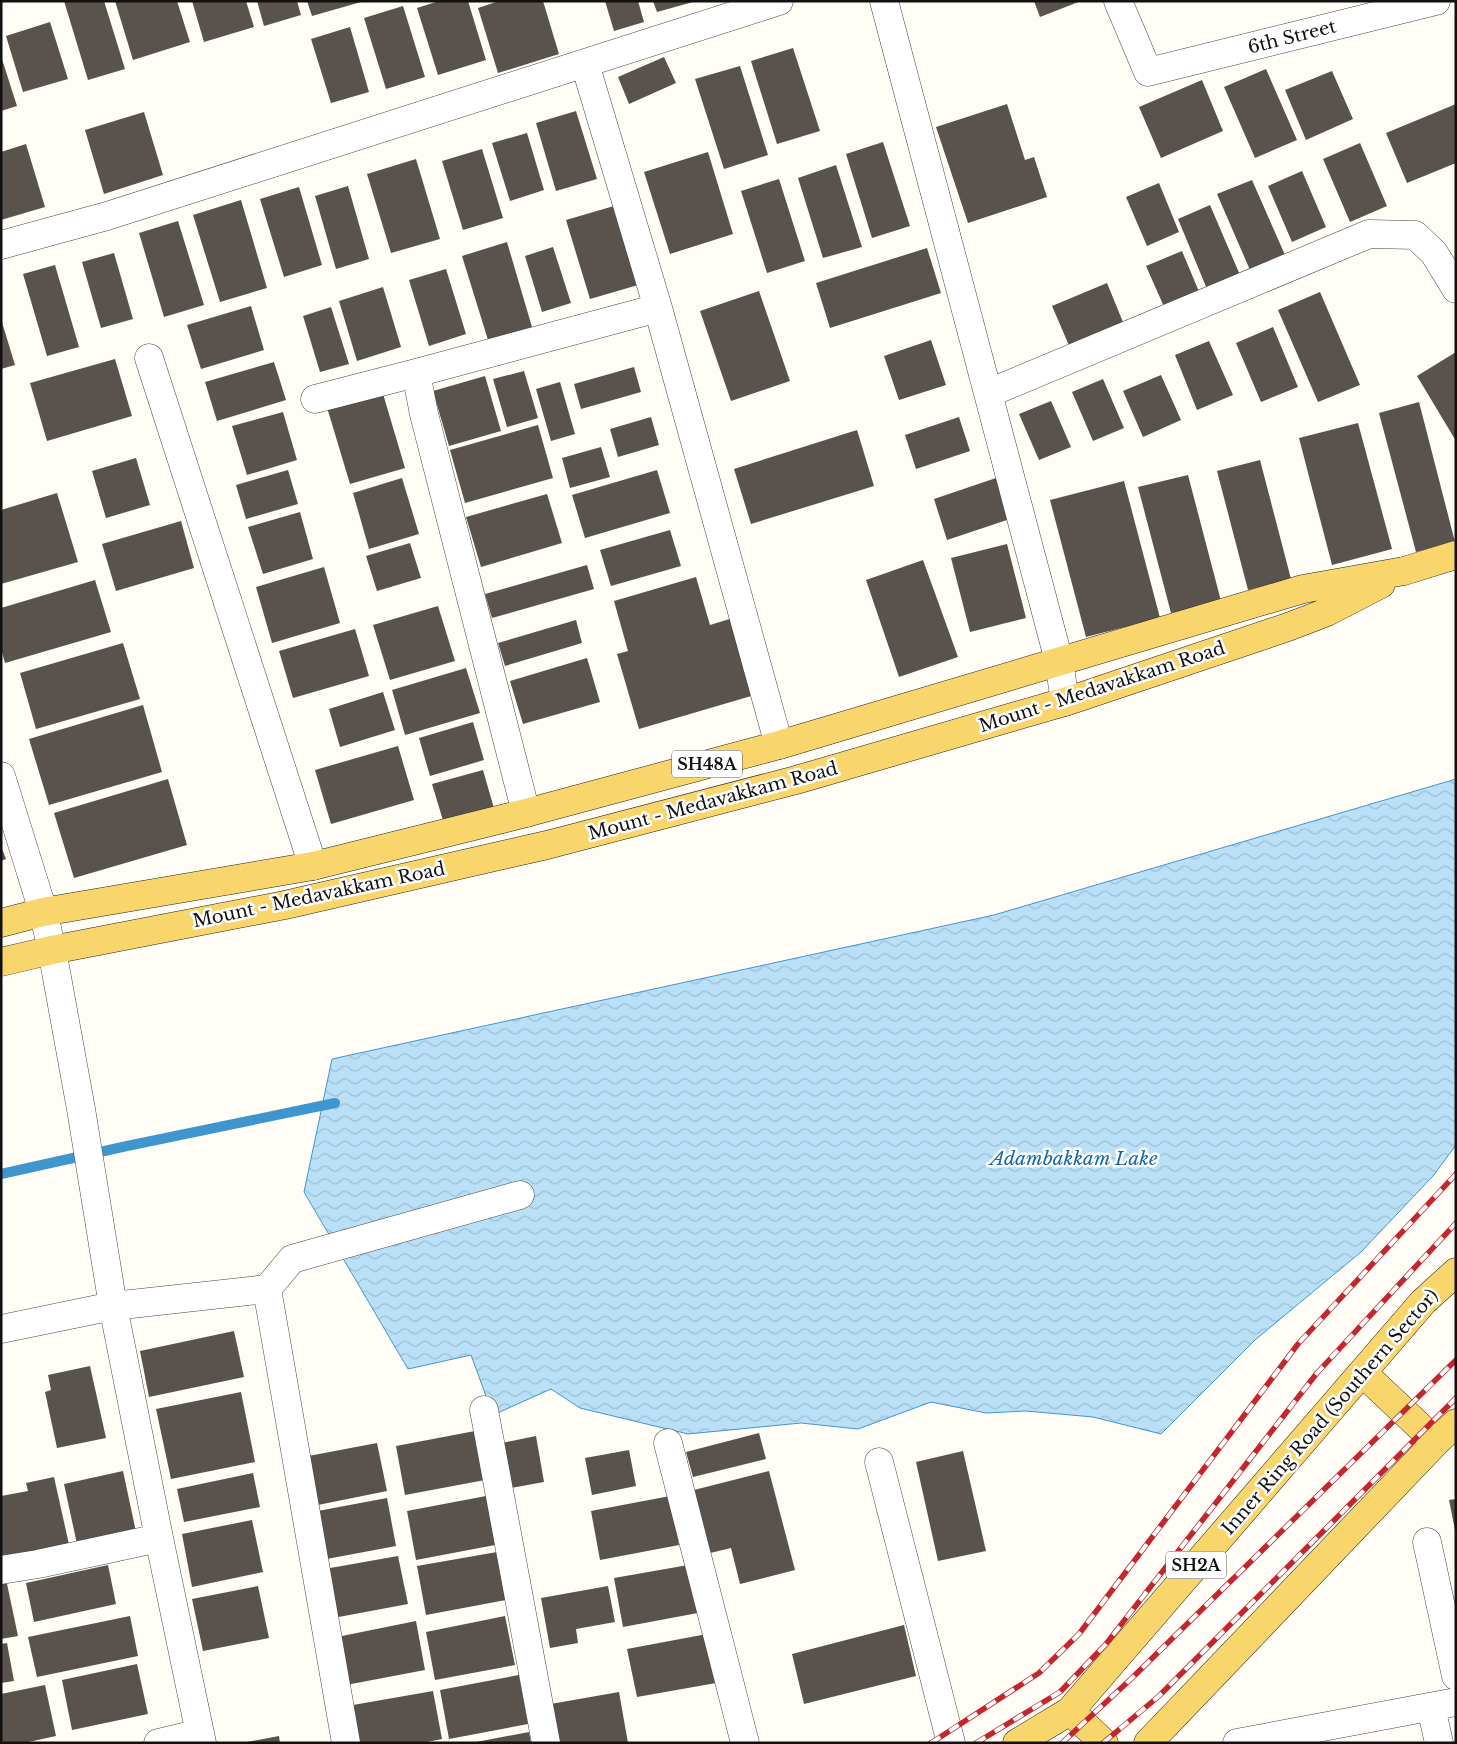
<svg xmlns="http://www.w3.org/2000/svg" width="1457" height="1744" viewBox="0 0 1457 1744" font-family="'Libre Baskerville',serif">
<defs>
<pattern id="water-waves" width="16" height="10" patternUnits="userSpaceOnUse" patternTransform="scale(1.25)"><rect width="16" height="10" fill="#b9e0f7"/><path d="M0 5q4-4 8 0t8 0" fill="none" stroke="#9ebfd3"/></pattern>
</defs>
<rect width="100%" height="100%" fill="#fffdf5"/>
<!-- water -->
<path fill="url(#water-waves)" stroke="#3f96cf" d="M1456,779V1145L1433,1176L1361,1252L1255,1340L1161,1434L1093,1417L1026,1411L986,1413L931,1402L858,1429L801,1423L688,1434L580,1408L551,1389L493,1415L471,1355L408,1369L304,1192L332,1059L994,915Z"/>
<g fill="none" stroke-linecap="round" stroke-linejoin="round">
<!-- stream -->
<path stroke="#3f96cf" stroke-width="10" d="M1,1174L127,1146L335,1103"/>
</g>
<!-- building -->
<path fill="#5a524d" d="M64,1H104L125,69L88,80Z
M115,1H177L190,42L133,60Z
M192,1H246L254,27L204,42Z
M257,1H297L301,15L264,26Z
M307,1H361V2L312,16Z
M439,1H468L486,60L438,75L417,8Z
M499,1H543L559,54L498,73L478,8Z
M605,1H638L644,22L614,31Z
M653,1H693V2L657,12Z
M1034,1H1081L1040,17Z
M403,6L425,77L386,89L364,18Z
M50,22L68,79L23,92L6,36Z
M350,27L369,92L331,103L311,39Z
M793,48L820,131L777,144L751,61Z
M1,56L17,106L1,111Z
M664,57L676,83L629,104L618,77Z
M740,66L768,155L724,169L695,79Z
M1266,69L1297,140L1255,158L1224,87Z
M1332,71L1353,119L1306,140L1285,90Z
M1202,80L1223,131L1161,158L1139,107Z
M1007,104L1025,160L1034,157L1047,197L968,223L936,127Z
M1456,104V163L1407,183L1386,133Z
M576,111L597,179L556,191L536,123Z
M144,112L163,175L104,194L85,130Z
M527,133L544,190L510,201L492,143Z
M883,142L910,226L872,238L846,154Z
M1360,143L1387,206L1350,222L1323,159Z
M26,144L45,207L1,220V152Z
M482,149L503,218L463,230L442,161Z
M708,152L733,234L670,254L644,172Z
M416,159L440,239L391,253L367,174Z
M836,165L862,247L823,258L798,178Z
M1302,171L1326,227L1292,242L1268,186Z
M779,179L805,261L767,273L741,191Z
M1252,180L1285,255L1250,270L1217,194Z
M1159,183L1179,232L1147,246L1126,197Z
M348,186L369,259L336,269L315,196Z
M299,187L322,265L284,277L260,199Z
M241,200L267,288L220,302L193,215Z
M1210,205L1240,275L1207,289L1178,219Z
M614,206L638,285L590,299L566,220Z
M178,221L204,305L164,317L139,233Z
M507,242L532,327L488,340L462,256Z
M553,247L571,303L542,312L525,256Z
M927,248L941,293L830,328L816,283Z
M1182,251L1200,294L1165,309L1146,266Z
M114,253L133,319L101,328L82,262Z
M55,265L79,347L47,356L23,274Z
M446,269L466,334L429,346L409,280Z
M1107,283L1125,327L1071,350L1052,306Z
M383,287L401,347L357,361L339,301Z
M759,291L790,381L731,401L700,311Z
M1320,292L1360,385L1318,402L1278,310Z
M251,306L264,350L201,369L187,325Z
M331,307L349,364L320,372L303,316Z
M1,319L15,365L1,369Z
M1273,327L1298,387L1261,402L1236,343Z
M931,340L946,385L899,400L884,356Z
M1209,341L1233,395L1197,410L1175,355Z
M1456,352V441L1417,376Z
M115,359L132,416L47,441L30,383Z
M274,362L286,400L217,421L205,382Z
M634,367L641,392L581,409L574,384Z
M524,371L538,418L507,427L493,379Z
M1161,375L1181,420L1143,437L1123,391Z
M485,376L501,431L449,446L433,391Z
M1103,379L1124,428L1093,441L1072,392Z
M560,382L575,434L551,441L536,389Z
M381,387L405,468L350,484L326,404Z
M1051,401L1071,447L1039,460L1019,414Z
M1419,402L1455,542L1416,552L1379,413Z
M283,412L297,460L247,475L232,426Z
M651,417L659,445L618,457L610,429Z
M959,417L970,451L916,469L905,435Z
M1358,423L1392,549L1332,565L1299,438Z
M538,425L553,478L465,503L450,450Z
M857,430L874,486L751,524L734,469Z
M601,447L610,477L570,488L562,458Z
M136,458L150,505L106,518L92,471Z
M1260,460L1291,579L1248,590L1217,471Z
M288,470L298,504L246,519L236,485Z
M657,470L670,513L585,538L572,495Z
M1188,475L1221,601L1171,613L1138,487Z
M402,478L419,534L369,549L353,493Z
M996,478L1010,519L947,540L934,499Z
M1124,481L1160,618L1086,637L1050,500Z
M57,493L78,562L1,584V510Z
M547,494L562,543L481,567L466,517Z
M300,512L313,559L263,574L248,527Z
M181,521L194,568L116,591L102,544Z
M670,530L681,566L611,586L600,550Z
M410,543L421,578L377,591L366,556Z
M1007,544L1026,618L970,632L951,558Z
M923,560L958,657L899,677L866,580Z
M587,565L594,589L492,618L485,594Z
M324,567L340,623L272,643L256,587Z
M696,577L710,625L736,617L758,694L639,729L617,654L628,651L614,601Z
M95,580L111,632L5,663L1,649V608Z
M438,606L455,661L390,680L373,625Z
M576,620L582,643L505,666L498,643Z
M355,629L369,676L293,698L279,651Z
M123,643L140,699L36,729L20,673Z
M587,658L600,702L523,724L510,681Z
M466,668L480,713L405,735L392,690Z
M383,692L395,730L340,747L329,709Z
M143,705L162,772L49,805L29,739Z
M473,722L484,760L430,776L419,738Z
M398,746L414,800L331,824L315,770Z
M483,770L495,812L445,827L432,784Z
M168,779L187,845L74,878L54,813Z
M1,846L6,859L1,861Z
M234,1331L244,1377L149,1397L140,1351Z
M90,1366L106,1438L57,1448L45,1392L51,1390L48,1375Z
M241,1392L255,1462L171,1479L156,1409Z
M475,1431L485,1480L405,1495L396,1446Z
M759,1433L766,1459L693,1477L686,1452Z
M536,1436L544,1482L511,1488L502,1443Z
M377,1443L387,1491L308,1507L298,1458Z
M629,1450L636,1486L592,1495L585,1458Z
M963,1451L986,1551L938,1561L916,1462Z
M123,1471L136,1532L77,1544L64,1484Z
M769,1471L795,1570L740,1584L731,1548L706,1554L690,1491Z
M253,1473L260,1507L184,1522L177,1489Z
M54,1477L70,1549L1,1563V1496L28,1491L26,1483Z
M486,1496L495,1545L416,1560L407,1511Z
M670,1496L679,1545L600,1560L591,1511Z
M387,1498L396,1546L316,1561L307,1513Z
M1456,1499V1530H1455L1449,1500Z
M252,1520L263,1572L192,1587L182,1534Z
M497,1552L506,1600L426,1615L417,1566Z
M398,1556L408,1604L328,1619L319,1570Z
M694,1564L703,1612L623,1627L614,1578Z
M108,1565L116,1604L34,1622L26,1583Z
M6,1579L18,1636L1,1639V1580Z
M258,1586L269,1638L203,1651L192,1599Z
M608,1586L615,1622L576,1629L578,1643L550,1648L541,1598Z
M130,1616L138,1656L37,1677L28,1637Z
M505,1616L515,1665L435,1680L426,1632Z
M416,1621L425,1670L346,1685L337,1637Z
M904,1625L916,1676L804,1704L792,1654Z
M707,1634L716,1683L637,1697L627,1649Z
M7,1643L14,1681L1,1683V1644Z
M137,1664L148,1714L72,1730L62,1680Z
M519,1675L528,1724L449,1739L440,1690Z
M45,1685L56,1736L24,1743H1V1694Z
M433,1691L442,1739L422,1743H360L353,1705Z
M619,1692L628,1743H552L545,1705Z
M529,1732L531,1743H476V1742Z
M279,1736L280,1743H248L247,1742Z"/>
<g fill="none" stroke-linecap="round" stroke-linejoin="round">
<defs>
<path id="minor" d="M884,1L1059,661L1065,702
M1118,1L1148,72L1436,1
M585,64L658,308L779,745
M1,245L107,216L779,1
M149,358L313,866
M416,373L424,414L526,813
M989,393L1369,234L1415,235L1434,253L1456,289
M315,399L416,373L658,308
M1,776L43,911L52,950L81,1109L113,1306L159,1538L202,1743
M267,1289L346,1743
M1,1329L113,1306L267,1289L292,1259L520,1195
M484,1410L546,1743
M668,1443L745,1743
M879,1462L951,1743
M1427,1542L1456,1676
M1,1570L38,1564L159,1538
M1431,1707L1439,1743
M158,1743L200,1733
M1237,1743L1456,1702"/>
<path id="major" d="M1,923L43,912L313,866L526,813L779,745L1303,589L1404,571L1456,555
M1,962L52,950L285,905L547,845L796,780L1071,700L1288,627L1327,612L1381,584
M1363,1373L1436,1442
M1070,1711L1104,1743
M1017,1743L1070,1711L1423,1302L1456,1272
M1148,1743L1436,1442L1456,1423"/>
</defs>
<!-- minor casing -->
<use href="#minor" stroke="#444" stroke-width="29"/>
<!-- major casing -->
<use href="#major" stroke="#222" stroke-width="29"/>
<!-- minor -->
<use href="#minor" stroke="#fff" stroke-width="28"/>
<!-- major -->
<use href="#major" stroke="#f9d66b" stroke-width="28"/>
<defs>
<path id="rail" d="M931,1743L1039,1673L1079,1634L1298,1344L1456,1174
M976,1743L1060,1692L1106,1644L1317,1373L1456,1223
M1062,1743L1132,1678L1456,1360
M1103,1743L1159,1696L1456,1398"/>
</defs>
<!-- rail casing -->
<use href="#rail" stroke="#c4262e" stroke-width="5.5"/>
<!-- rail -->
<use href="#rail" stroke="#fff" stroke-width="4" stroke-dasharray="11" stroke-linecap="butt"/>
</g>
<g text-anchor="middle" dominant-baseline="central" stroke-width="5" stroke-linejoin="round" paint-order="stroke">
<!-- shield labels -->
<g fill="#fff" stroke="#585858" stroke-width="1">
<rect x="672" y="750.5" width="70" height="27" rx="4"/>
<rect x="1166" y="1551.5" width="60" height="27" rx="4"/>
</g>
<g font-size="16" font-weight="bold" fill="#111">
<text x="707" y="764">SH48A</text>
<text x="1196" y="1565">SH2A</text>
</g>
<!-- street labels -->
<g font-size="18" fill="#111" stroke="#fff">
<text transform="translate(1292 37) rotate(-14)">6th Street</text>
<text transform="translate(1102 687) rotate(-18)">Mount - Medavakkam Road</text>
<text transform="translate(713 801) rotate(-15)">Mount - Medavakkam Road</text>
<text transform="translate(319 895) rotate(-12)">Mount - Medavakkam Road</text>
<text transform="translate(1330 1412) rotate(-49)">Inner Ring Road (Southern Sector)</text>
</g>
<!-- water labels -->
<g font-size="19" font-style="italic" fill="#1768a6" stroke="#fff">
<text x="1074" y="1158">Adambakkam Lake</text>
</g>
</g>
<!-- border -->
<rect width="1457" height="1744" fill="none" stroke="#111111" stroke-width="5"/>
</svg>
